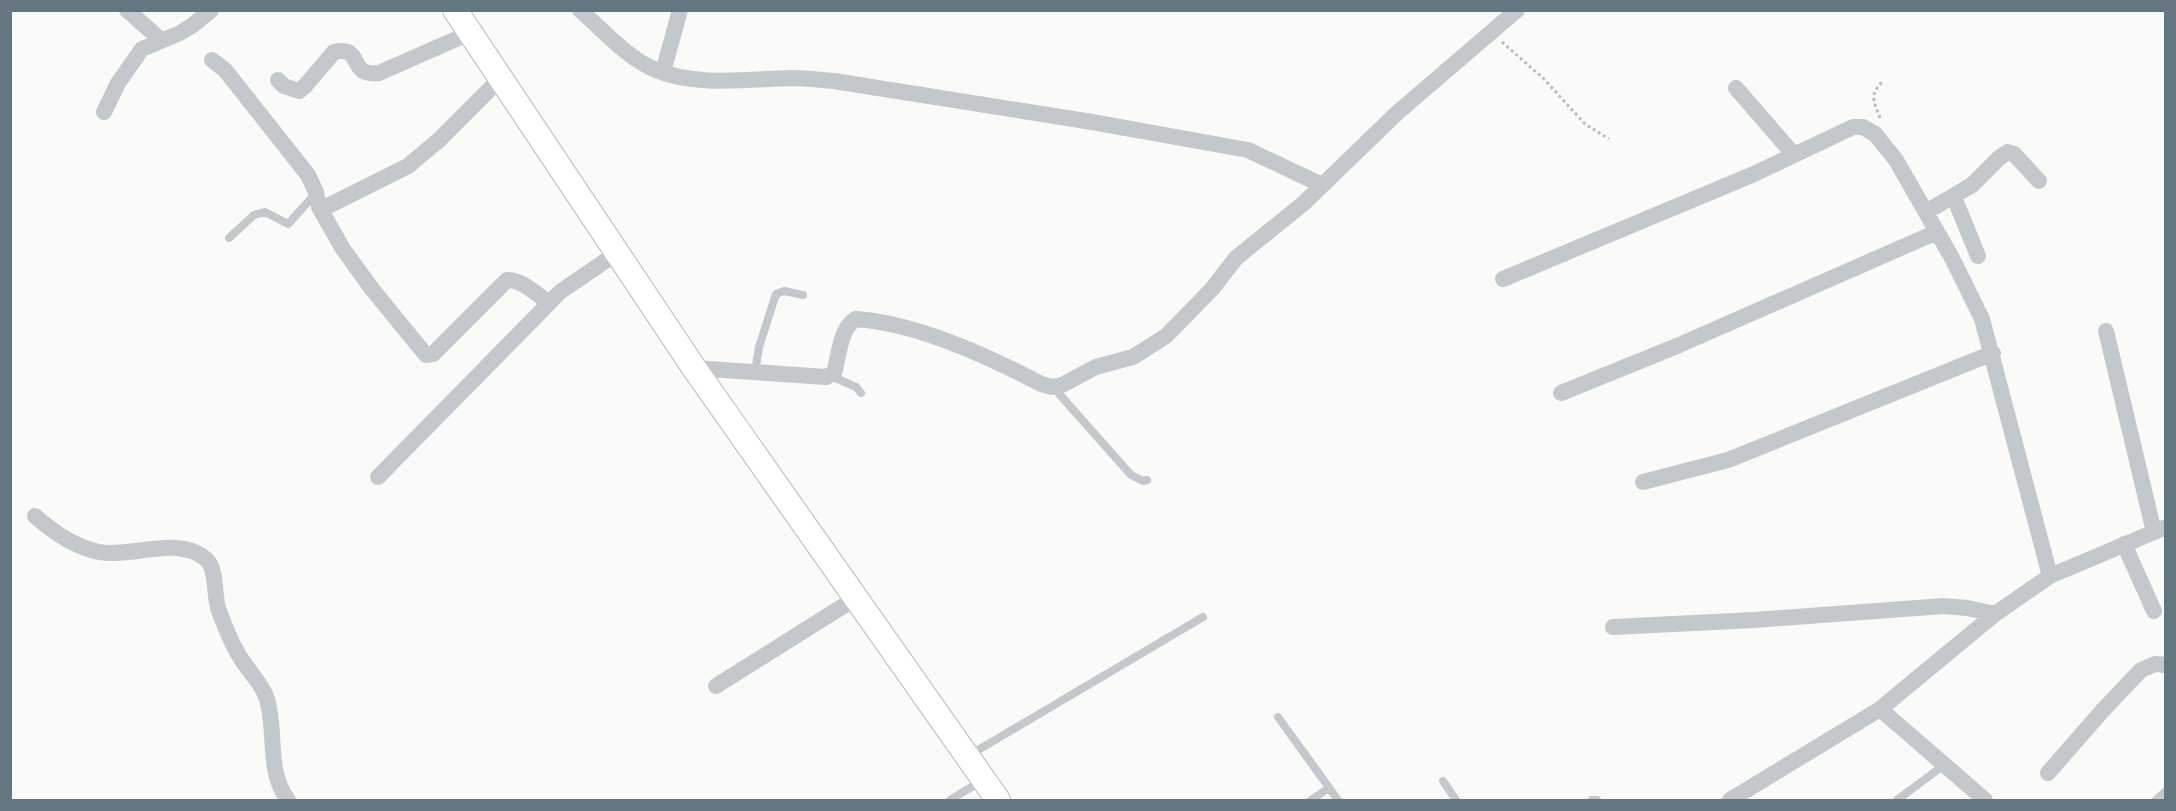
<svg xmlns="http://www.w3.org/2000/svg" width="2176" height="811" viewBox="0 0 2176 811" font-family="Rubik,sans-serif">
<rect width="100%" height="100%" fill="#fafaf8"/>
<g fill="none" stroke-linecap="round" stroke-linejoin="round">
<defs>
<path id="secondary" d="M455,10L694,368L998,800"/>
</defs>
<!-- secondary casing -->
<use href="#secondary" stroke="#b3babf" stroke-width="26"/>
<!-- path -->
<path stroke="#bbbfc2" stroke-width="3" stroke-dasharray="3 3" stroke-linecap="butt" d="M1502,42L1544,79L1585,124L1609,139
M1880,118C1874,101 1869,96 1882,82"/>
<!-- lane -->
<path stroke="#c3c8cc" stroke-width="8" d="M229,238L254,215L265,212L288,224L316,193
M755,372L759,347L776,294L784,291L803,295
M831,376L856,387L861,393
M1053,387L1131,475L1143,481L1147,480
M1278,717L1338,800
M968,756L1203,617
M1443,781L1456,800
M950,800L983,780
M1311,800L1329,788
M1592,800H1597
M1897,800L1944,765
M2156,800L2166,791"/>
<!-- street -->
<path stroke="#c3c8cc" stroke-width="16" d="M127,10L161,40
M580,10C603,30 627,58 656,70C697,87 749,79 792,78C806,78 820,80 834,81L1092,122L1248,150L1322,185
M212,60L225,70L308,175L316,192L319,207L343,249L372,289L426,355L433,354L507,280C521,279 538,295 549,303
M663,72L680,10
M278,80L284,86L299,91L305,86L334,52C365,45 346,77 379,73L470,33
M1736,88L1794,155
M104,112L118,83L142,49L180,33L193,25L211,10
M1954,197L1978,256
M319,207L330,205L408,166L439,140L500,79
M1926,212L1972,185L1999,158L2008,152L2014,154L2039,181
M1503,279L1754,174L1853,127H1863L1875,134L1896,160L1952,258L1982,319L2050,576
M2106,331L2154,532
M694,368L826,377L834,373C839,357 840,327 856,319C916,323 988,356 1041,384L1052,387L1062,385L1096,367L1133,357L1166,336L1212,289L1236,258L1304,203L1397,113L1517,10
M1561,393L1677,346L1937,232
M378,477L560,292L617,253
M1643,482L1728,460L1993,353
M35,516C53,532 75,547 99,552C131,558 179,535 206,559C218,570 213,595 219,611C225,627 231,643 240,657C248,671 262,683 267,699C277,733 266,771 288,800
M2124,544L2154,611
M1613,627L1754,620L1944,606L1967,608L1995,614
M716,686L856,598
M1880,709L1985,800
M2048,773L2103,710L2141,670L2155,664L2166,665
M1730,800L1880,709L1995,614L2050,576L2166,527"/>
<!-- secondary -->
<use href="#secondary" stroke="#fff" stroke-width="24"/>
</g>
<!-- border -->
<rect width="2176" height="811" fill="none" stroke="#657683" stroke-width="24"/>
</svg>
